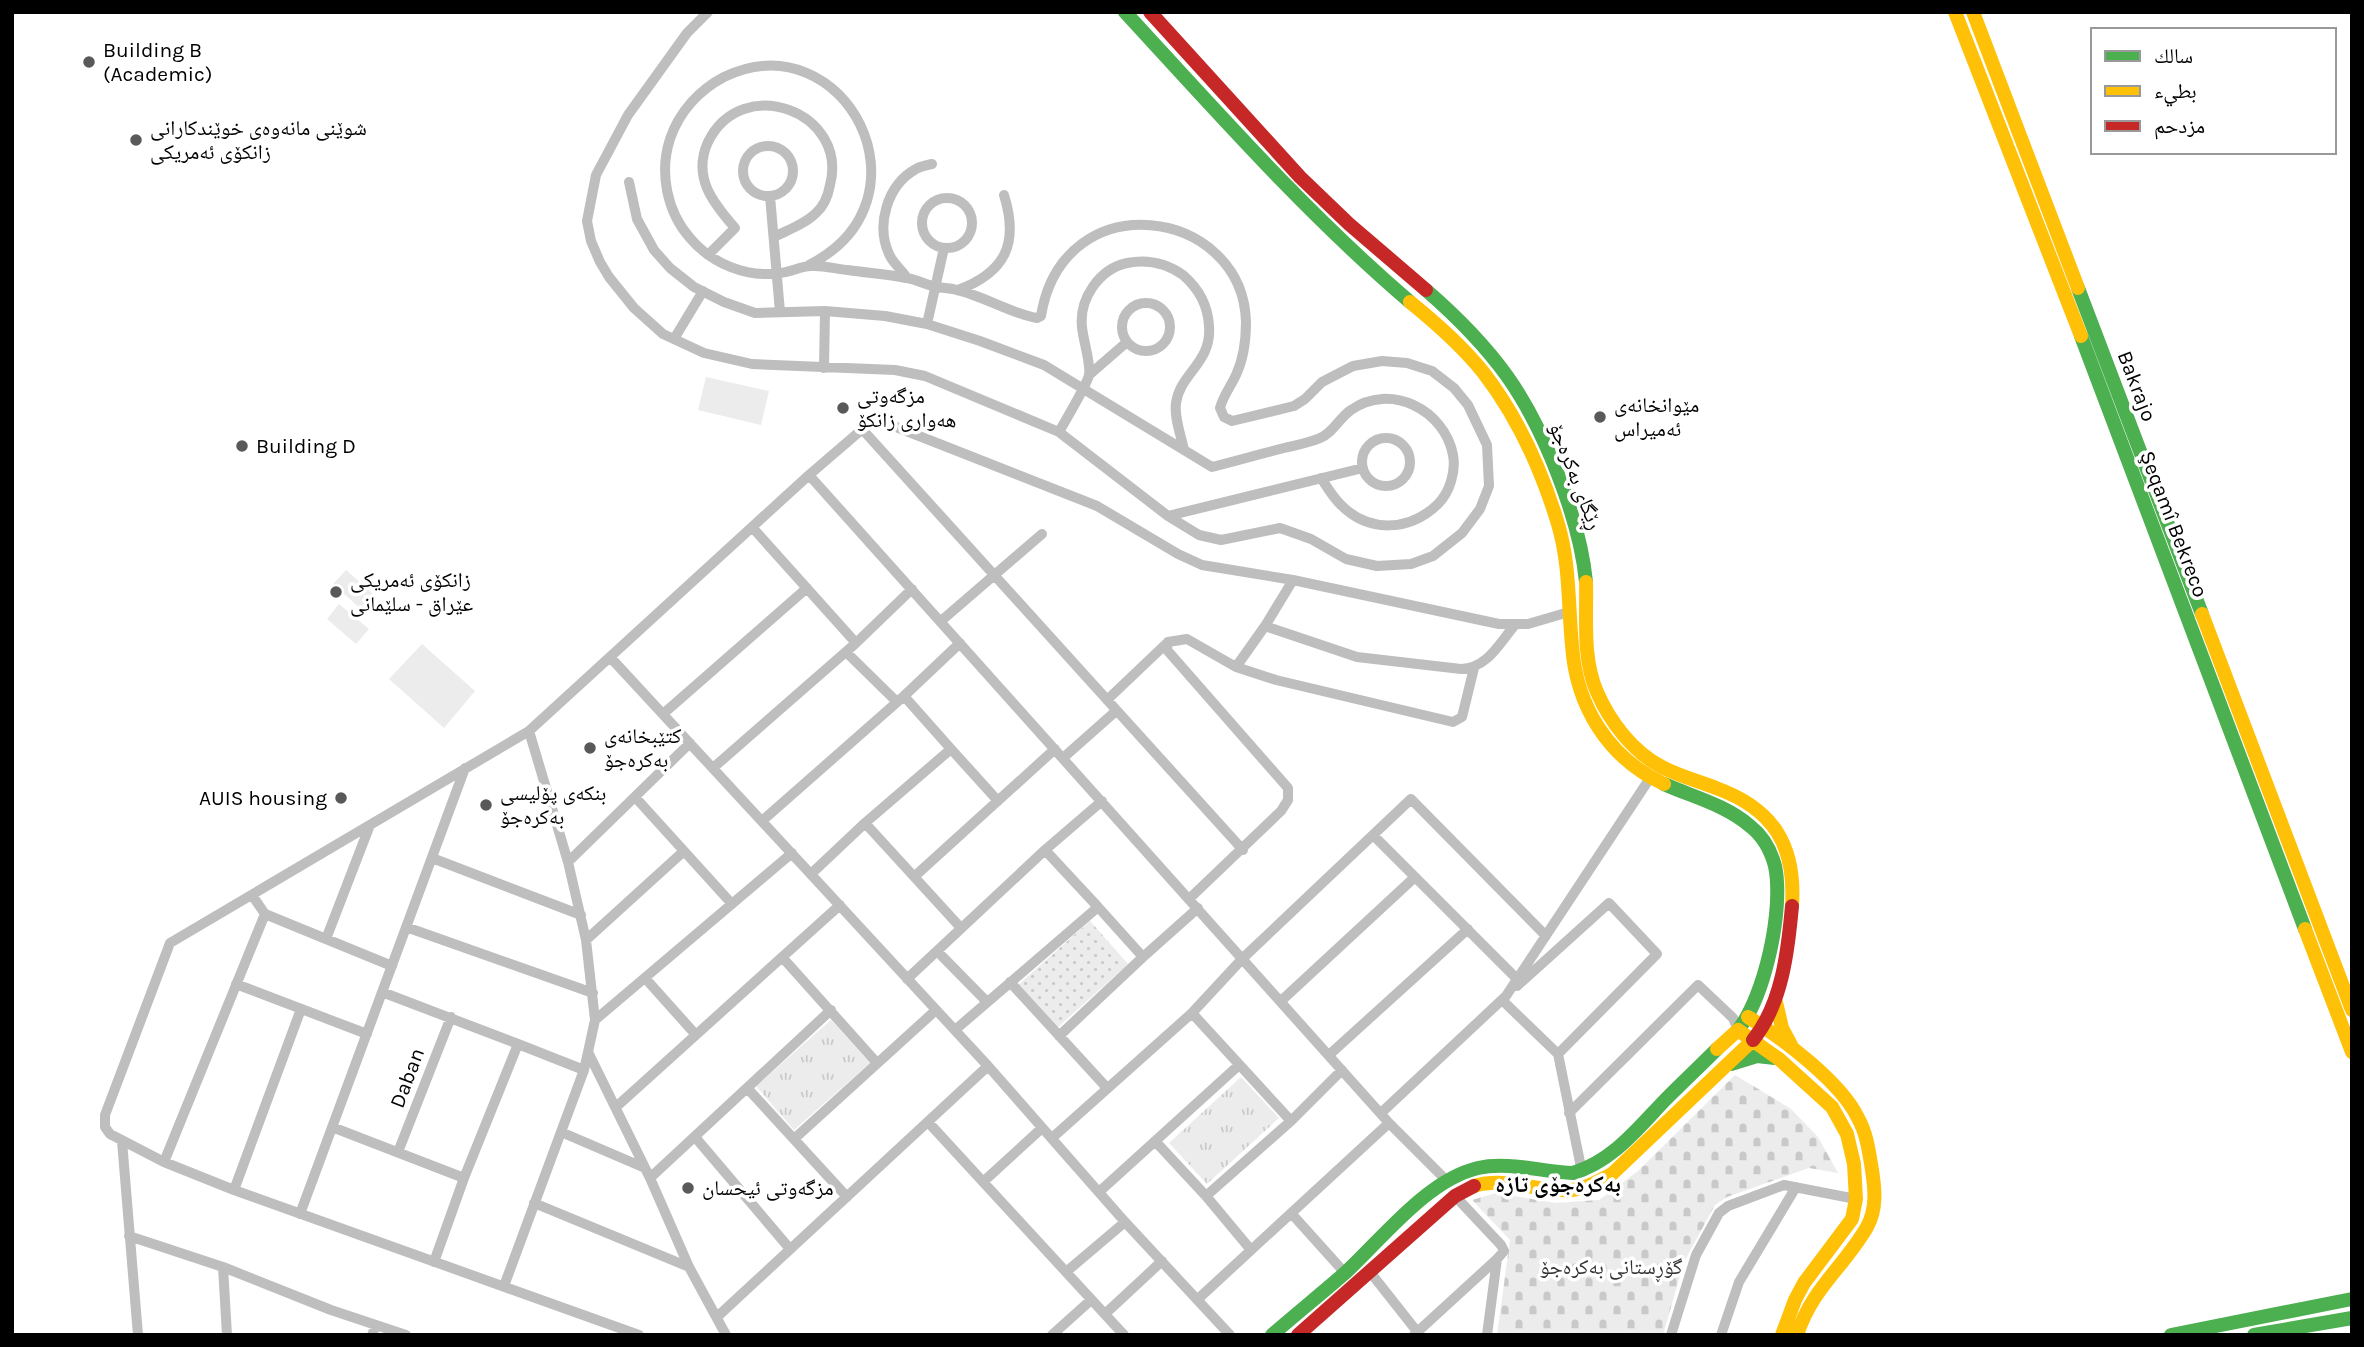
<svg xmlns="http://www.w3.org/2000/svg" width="2364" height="1347" viewBox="0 0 2364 1347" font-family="Karla,'Noto Naskh Arabic',sans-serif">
<defs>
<pattern id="grass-dots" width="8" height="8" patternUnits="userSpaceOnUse" patternTransform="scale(1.75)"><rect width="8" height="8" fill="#ececec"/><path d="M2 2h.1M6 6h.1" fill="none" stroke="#c9c9c9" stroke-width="1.8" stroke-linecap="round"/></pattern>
<pattern id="cemetery-stones" width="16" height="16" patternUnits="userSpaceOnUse" patternTransform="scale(1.75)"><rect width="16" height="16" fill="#ececec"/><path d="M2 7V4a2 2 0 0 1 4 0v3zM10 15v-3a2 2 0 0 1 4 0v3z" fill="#c9c9c9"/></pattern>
<pattern id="park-tufts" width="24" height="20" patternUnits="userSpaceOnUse" patternTransform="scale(1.75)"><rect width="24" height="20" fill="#ececec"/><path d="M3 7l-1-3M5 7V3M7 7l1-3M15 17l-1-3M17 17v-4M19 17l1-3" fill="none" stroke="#c9c9c9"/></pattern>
</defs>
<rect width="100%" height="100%" fill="#fff"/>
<!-- grass -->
<path fill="url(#grass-dots)" d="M1090,921L1128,964L1057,1028L1018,985Z"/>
<!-- cemetery -->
<path fill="url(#cemetery-stones)" d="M1735,1075L1791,1109L1818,1137L1838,1173L1809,1168L1727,1197L1715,1205L1684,1262L1663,1335H1497L1510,1240L1472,1200L1496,1193L1556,1203L1599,1200L1638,1171Z"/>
<!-- park -->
<path fill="url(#park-tufts)" d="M831,1020L870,1063L794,1130L756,1086Z
M1241,1077L1279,1118L1207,1184L1169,1143Z"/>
<!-- pitch -->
<path fill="#ececec" d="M706,377L769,391L761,425L698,410Z
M346,570L373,594L361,609L333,584Z
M339,604L369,629L356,644L327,619Z
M422,644L475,691L444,728L389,679Z"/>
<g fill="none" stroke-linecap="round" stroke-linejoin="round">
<!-- street -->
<path stroke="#bebebe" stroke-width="10" d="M708,12L687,33L628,115L596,175L587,221L591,241L600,262L609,277L634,308L663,334L704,353L752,364L895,370L925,376L1059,432L1168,516L1199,535L1221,540L1280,528L1311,539L1346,559L1377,566L1411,564L1433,556L1462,533L1480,509L1489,486L1487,445L1468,405L1454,388L1432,371L1407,363L1382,361L1353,366L1322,382L1305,399L1294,406L1232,421L1224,417L1220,408C1223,396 1231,386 1236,375C1244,358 1246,340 1246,322C1243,207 1063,181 1041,316L1037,318C1009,313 984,296 957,290C950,288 943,288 936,287C926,285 916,279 906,278C887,274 867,273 848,270C836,269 823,265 811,266C801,266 791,272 780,273C747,278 712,264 690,238C667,212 659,173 670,139C679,112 699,90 724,77C845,19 938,200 809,265
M743 171a25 25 0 1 1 50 0a25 25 0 1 1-50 0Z
M629,182L637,219L654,250L670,268L694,287L724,302L755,313L825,311L885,316L927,324L980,341L1044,365L1212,467C1236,461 1260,454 1284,448C1296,445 1309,443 1320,438C1333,433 1339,418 1351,410C1390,382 1445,410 1453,455C1456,471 1450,492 1438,504C1409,532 1368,533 1340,504C1332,496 1327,487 1321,478
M770,196L780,312
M922 223a25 25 0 1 1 50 0a25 25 0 1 1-50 0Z
M708,255L735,228C713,203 692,177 708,142C742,72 849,112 830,185C828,196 824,206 816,213C805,224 788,230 774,237
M907,278C902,270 894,264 890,256C875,226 887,185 916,169C921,166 927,165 932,164
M958,290C1006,272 1019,243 1004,195
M1122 327a24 24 0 1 1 48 0a24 24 0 1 1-48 0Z
M927,324L944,248
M674,339L703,291
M824,368L825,311
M1089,375L1127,342
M862,429L1243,850
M1059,432C1065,421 1087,385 1089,375C1091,363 1083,340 1082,327C1079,299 1099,269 1127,263C1147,259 1166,263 1183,275C1198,288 1208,306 1209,326C1212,363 1180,373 1176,403C1174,418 1181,435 1184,450
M1362 462a24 24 0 1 1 48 0a24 24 0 1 1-48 0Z
M809,475L1389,1123L1448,1182
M1168,516L1363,468
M941,621L1042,534
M1265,626L1357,657L1461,669C1487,668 1499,644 1514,626
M856,643L912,589
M846,652L897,702
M610,657L988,1066L1125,1222L1230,1335
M1236,667L1276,680L1453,722L1462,717L1474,668
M1107,700L1168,642
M663,714L807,588
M529,731L568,862L586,940L595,1020L588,1052L650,1178L689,1267L726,1335
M951,749L998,801
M1063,758L1116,711
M713,768L856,643L752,527
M635,797L732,904
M762,821L904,696
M865,823L961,928
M1373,835L1517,979
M432,858L581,915
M568,862L690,743
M811,874L865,823L951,749L904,696L960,643
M915,876L1055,749
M1189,899L1281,811L1288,800V788L1167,650L1168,642L1187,639L1236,667L1265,626L1293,580
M265,914L392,966
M406,927L593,993
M326,939L370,825
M586,940L684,851
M937,951L987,1002
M782,957L877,1063
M1143,957L1198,908
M645,978L696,1035
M907,979L1045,850
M1010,982L1107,1088
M236,984L367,1034
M1517,986L1609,903L1657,954L1558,1054
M382,992L518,1044L464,1178L434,1262
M1502,1000L1558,1054L1582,1172
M1281,1001L1415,877
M1192,1013L1243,958L1411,799L1546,936
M595,1020L792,853
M955,1030L1098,907L1045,850L1102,801
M1059,1036L1143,957L1098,907
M518,1044L584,1070
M1329,1055L1468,929
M748,1089L847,1197
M616,1107L840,905
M1381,1113L1506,996L1650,778
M1569,1113L1698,985L1733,1018L1738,1030
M928,1122L1124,1335
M332,1127L464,1178
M561,1132L584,1070L588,1052
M695,1137L790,1249
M1052,1138L1192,1013L1291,1121L1342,1070
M794,1139L936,1010
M122,1141L138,1335
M1155,1141L1206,1196
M398,1152L451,1017
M164,1162L265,914L252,895
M650,1178L831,1010
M983,1182L1042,1128
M234,1190L301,1009
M1099,1192L1239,1065
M534,1203L689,1267
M1291,1213L1345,1273
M300,1214L465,768
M129,1236L223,1267L331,1310L406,1335
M1251,1250L1206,1196L1291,1121
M223,1267L227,1335
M1066,1272L1125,1222
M1370,1272L1419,1334
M504,1286L561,1132L645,1168
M1198,1299L1389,1123
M1105,1314L1162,1261
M717,1317L988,1066
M372,1335L376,1325
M639,1335L234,1190L164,1162L110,1134L105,1127V1115L170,943L529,731L809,475L866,426L876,422L886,423L1097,506L1178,554L1202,565L1293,580L1499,624H1528L1569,612
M1052,1335L1091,1300
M1414,1335L1497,1259L1504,1251L1501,1245L1455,1196
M1487,1335L1497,1259
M1671,1335L1696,1255L1719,1213L1728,1206L1784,1185L1856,1199
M1721,1335L1739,1282L1796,1187"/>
<!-- fast -->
<path stroke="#4caf50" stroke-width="14" d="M1125,12C1217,112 1307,214 1410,302
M2078,288L2202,614
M1426,290C1456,316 1484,344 1507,376C1544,428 1580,519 1586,582
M2081,336L2305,929
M1664,784C1693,797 1726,805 1750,826C1763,836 1771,851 1775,866C1784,909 1765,996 1738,1030
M1731,1064L1757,1056L1775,1058
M1272,1335C1296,1314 1321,1294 1345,1273C1382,1239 1427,1180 1478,1168C1508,1161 1542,1172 1573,1173C1613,1161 1638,1128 1666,1099C1683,1082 1700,1066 1717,1049
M2171,1335L2352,1299
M2254,1335L2352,1318"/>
<!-- slow -->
<path stroke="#ffc107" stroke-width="14" d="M1955,12L2081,336
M1973,12L2078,288
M1410,302C1436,323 1462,346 1483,372C1517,416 1542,471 1558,524C1570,564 1568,604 1572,645C1576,706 1608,758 1664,784
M1586,582C1587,618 1582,658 1597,692C1610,722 1633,752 1662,767C1679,776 1698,781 1716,788C1774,809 1796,846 1792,906
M2202,614L2352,1010
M2305,929L2352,1052
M1776,1002L1782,1028L1791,1045
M1748,1017C1782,1038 1841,1082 1858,1118C1867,1134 1869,1152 1872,1170C1875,1189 1877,1209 1867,1227C1844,1267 1812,1288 1797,1335
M1717,1049L1738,1030L1779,1059L1832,1107L1847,1134L1854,1164L1856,1199L1852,1219L1804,1283L1795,1300L1782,1335
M1474,1186C1507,1176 1539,1193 1572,1190C1586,1188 1599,1181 1612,1174L1753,1040"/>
<!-- jam -->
<path stroke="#c62828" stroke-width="14" d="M1150,12L1300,177L1349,224L1426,290
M1753,1040C1782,1004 1788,951 1792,906
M1298,1335L1455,1196L1474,1186"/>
</g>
<!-- markers -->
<g fill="#595959" stroke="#fff" stroke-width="2.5">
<circle cx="89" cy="62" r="7"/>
<circle cx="136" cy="140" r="7"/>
<circle cx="843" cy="408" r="7"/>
<circle cx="1600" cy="417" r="7"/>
<circle cx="242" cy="446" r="7"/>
<circle cx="336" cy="592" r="7"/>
<circle cx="590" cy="748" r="7"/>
<circle cx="341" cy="798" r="7"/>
<circle cx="486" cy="805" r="7"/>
<circle cx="688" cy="1188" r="7"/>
</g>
<g text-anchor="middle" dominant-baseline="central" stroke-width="7" stroke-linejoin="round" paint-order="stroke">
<!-- poi labels -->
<g font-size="21" fill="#000" stroke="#fff" text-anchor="start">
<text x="103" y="50">Building B<tspan x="103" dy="24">(Academic)</tspan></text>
<text x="150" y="128">شوێنی مانەوەی خوێندکارانی<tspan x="150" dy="24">زانکۆی ئەمریکی</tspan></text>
<text x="857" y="396">مزگەوتی<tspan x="857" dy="24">هەواری زانکۆ</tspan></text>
<text x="1614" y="405">مێوانخانەی<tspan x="1614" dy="24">ئەمیراس</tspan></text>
<text x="256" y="446">Building D</text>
<text x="350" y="580">زانکۆی ئەمریکی<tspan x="350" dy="24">عێراق - سلێمانی</tspan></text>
<text x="604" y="736">کتێبخانەی<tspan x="604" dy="24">بەکرەجۆ</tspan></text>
<text x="500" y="793">بنکەی پۆلیسی<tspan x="500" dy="24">بەکرەجۆ</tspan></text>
<text x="327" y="798" text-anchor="end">AUIS housing</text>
<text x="702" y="1188">مزگەوتی ئیحسان</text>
</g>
<!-- street labels -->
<g font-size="21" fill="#000" stroke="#fff">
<text transform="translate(2137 386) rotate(69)">Bakrajo</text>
<text transform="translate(1576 476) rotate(69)">ڕێگای بەکرەجۆ</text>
<text transform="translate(2174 524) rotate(69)">Şeqamî Bekreco</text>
<text transform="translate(407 1078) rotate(-69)">Daban</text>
</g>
<!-- park labels -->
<g font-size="21" fill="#333" stroke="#fff">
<text x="1611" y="1267">گۆڕستانی بەکرەجۆ</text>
</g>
<!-- neighbourhood labels -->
<g font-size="23" font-weight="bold" fill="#000" stroke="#fff">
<text x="1558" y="1184">بەکرەجۆی تازە</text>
</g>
</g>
<!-- border -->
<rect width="2364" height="1347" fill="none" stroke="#000000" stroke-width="28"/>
<!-- legend -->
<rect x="2091" y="28" width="245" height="126" fill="#ffffff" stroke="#999999" stroke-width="2"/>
<rect x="2105" y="51" width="35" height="10" fill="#4caf50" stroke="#999999" stroke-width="2"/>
<text x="2154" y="63" font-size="21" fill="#000000">سالك</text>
<rect x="2105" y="86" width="35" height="10" fill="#ffc107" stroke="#999999" stroke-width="2"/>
<text x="2154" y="98" font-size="21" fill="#000000">بطيء</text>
<rect x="2105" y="121" width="35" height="10" fill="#c62828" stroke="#999999" stroke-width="2"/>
<text x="2154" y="133" font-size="21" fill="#000000">مزدحم</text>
</svg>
